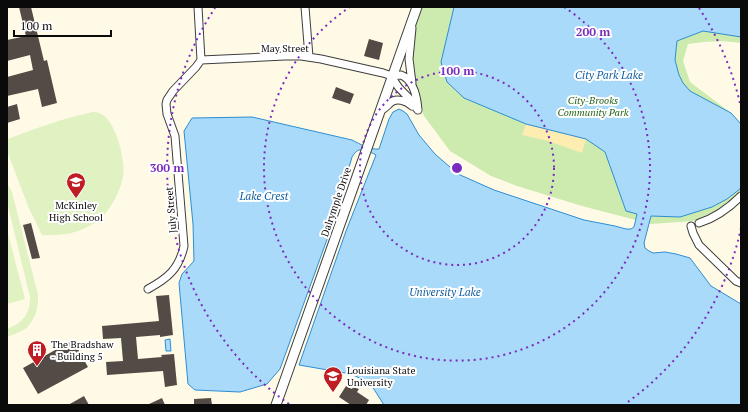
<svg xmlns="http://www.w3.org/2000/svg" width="748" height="412" viewBox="0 0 748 412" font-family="'PT Serif',serif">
<rect width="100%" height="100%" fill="#fffae6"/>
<!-- green -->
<path fill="#cdeaaf" d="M416,7H741V43C722,40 707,41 688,44L683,61L690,82L731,113L741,124V196L735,202L694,221L651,224L582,206L517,186L491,176L450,151L424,116L410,70Z"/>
<!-- sand -->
<path fill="#fdedb0" d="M526,124L586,139L582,153L548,141L522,135Z"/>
<!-- pitch -->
<path fill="#e0f1c2" d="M93,112C95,112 97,112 99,113C115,117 126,161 123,176C121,190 111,209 100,219C92,226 78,232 67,234C59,235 50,235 42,235L28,206L7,151V140L8,139C36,128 64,118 93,112Z
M7,183L12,192L36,287L38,295V303L36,313L32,321L27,328L17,333L7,337V329C23,323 30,314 30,297L7,202Z
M7,230L25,299L7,304Z"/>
<!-- water -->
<path fill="#a9daf9" stroke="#2d8ed3" d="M454,7H741V37L703,31L677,41L675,60L679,75L683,83L690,91L731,113L741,124V186L740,189L727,199L712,207L680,217L651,216L644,243L645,248L649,251L653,253L665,252L676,254L690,258L711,286L741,304V405H384L370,383L351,374L299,365L346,231L376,155C373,153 370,152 366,151C358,148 356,151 352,157L333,223L280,369L267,384L240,392L195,390L188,384L179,283L182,274L194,261L193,224L184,131L192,118L252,117L352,140C360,144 370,150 379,149L389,119L393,112L399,109L403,111L407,114L419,135L435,154L458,174L494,190L584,220L615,226L626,229H631L634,227L637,214L626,211L605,152L586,139L526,124L464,98L447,82L441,62Z
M170,339L171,351H166L165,340Z"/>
<!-- building -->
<path fill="#534b46" d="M19,7H31L44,61L47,60L57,103L42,107L38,89L7,96V77L33,70L30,55L7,61V40L26,36Z
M369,39L383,43L379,60L364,56Z
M336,87L354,94L350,104L332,98Z
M17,104L20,119L7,123V107Z
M31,223L40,258L32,259L23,225Z
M169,295L173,335L160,337V335L136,337L138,359L162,357L161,355L174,354L177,385L165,387L163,371L107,375L106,362L123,361L121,338L103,339L102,326L159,321L156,296Z
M73,340L88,367L38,394L23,368Z
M346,386L352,389L353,387L359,389L357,392L369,400L366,405H351L339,397Z
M84,396L89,405H68Z
M162,398L165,405H147Z
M211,398L212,405H194V399Z"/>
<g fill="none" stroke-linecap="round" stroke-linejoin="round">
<defs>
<path id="minor" d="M305,7L309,57
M412,28L409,59L412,83
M201,60L285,56H301L321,59L383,73L392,76L401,75C414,80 417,97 418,110
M392,76C396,86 401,90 408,97C412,101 414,106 418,110
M380,111C386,108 386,107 390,103C396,97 407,101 412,106
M699,223C715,218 729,208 741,196
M691,226L693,233L699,245L736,281L741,283
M148,289C168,278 179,269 184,246L175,136L167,114L166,104L167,100L173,91L196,67L201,60L198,7"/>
<path id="tertiary" d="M276,405L417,7"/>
</defs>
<!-- minor casing -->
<use href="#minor" stroke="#3d3d3d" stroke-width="9"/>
<!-- tertiary casing -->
<use href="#tertiary" stroke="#3d3d3d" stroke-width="11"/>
<!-- minor -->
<use href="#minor" stroke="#fff" stroke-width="7"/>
<!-- tertiary -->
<use href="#tertiary" stroke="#fff" stroke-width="9"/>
</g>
<!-- distance rings -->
<g fill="none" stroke="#7b2cbf" stroke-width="2" stroke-dasharray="2 4">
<circle cx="457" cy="168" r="97"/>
<path d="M564 7A193 193 0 1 1 350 7"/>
<path d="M741 228A290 290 0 0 1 625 404M289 404A290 290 0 0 1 215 8M699 8A290 290 0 0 1 741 108"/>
</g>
<!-- icons -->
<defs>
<symbol id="school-pin" viewBox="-11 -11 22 30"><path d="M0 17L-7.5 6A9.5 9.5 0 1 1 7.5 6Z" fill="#be1d23" stroke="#fff"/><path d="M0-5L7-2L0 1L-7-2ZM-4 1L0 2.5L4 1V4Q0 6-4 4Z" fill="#fff"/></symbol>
<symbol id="building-pin" viewBox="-11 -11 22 30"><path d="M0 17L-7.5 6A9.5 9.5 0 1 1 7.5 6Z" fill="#be1d23" stroke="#fff"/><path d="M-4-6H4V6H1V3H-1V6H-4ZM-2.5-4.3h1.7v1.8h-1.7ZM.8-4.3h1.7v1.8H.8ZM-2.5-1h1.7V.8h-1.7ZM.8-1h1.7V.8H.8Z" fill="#fff"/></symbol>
<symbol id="university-pin" viewBox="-11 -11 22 30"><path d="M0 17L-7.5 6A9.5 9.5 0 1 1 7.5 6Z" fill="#be1d23" stroke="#fff"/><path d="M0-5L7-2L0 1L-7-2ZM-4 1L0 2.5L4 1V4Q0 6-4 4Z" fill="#fff"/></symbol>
</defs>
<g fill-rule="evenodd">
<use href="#school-pin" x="65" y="171" width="22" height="30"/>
<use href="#building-pin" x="26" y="339" width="22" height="30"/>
<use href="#university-pin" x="322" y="365" width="22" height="30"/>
</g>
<g text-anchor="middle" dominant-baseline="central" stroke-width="4" stroke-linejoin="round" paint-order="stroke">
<!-- street labels -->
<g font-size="10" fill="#0a0a0a" stroke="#fff">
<text x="285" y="48">May Street</text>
<text transform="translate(336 202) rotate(-71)">Dalrymple Drive</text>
<text transform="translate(171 210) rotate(-95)">July Street</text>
</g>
<!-- park labels -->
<g font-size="10" font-style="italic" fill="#276219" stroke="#fff">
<text x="593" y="100">City-Brooks<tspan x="593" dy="12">Community Park</tspan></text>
</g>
<!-- poi labels -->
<g font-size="10" fill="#0a0a0a" stroke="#fff" text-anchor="start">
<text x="76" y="205" text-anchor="middle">McKinley<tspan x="76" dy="12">High School</tspan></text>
<text x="51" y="344">The Bradshaw<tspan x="51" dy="12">- Building 5</tspan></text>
<text x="347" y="370">Louisiana State<tspan x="347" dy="12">University</tspan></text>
</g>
<!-- water labels -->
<g font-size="11" font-style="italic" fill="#105e9f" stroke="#fff">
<text x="609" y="75">City Park Lake</text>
<text x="264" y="196">Lake Crest</text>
<text x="445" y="292">University Lake</text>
</g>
</g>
<circle cx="457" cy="168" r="6" fill="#7b2cbf" stroke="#fff" stroke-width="2"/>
<g font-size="12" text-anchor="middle" font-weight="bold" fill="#7b2cbf" stroke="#fff" stroke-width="4" stroke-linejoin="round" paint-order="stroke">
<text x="593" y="36">200 m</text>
<text x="457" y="75">100 m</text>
<text x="167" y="172">300 m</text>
</g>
<!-- border -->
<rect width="748" height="412" fill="none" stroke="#0a0a0a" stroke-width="16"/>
<!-- scale -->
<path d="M14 30v6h97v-6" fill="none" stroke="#0a0a0a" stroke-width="2"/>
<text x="20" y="30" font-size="12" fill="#0a0a0a" stroke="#ffffff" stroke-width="3" paint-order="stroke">100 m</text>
</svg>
